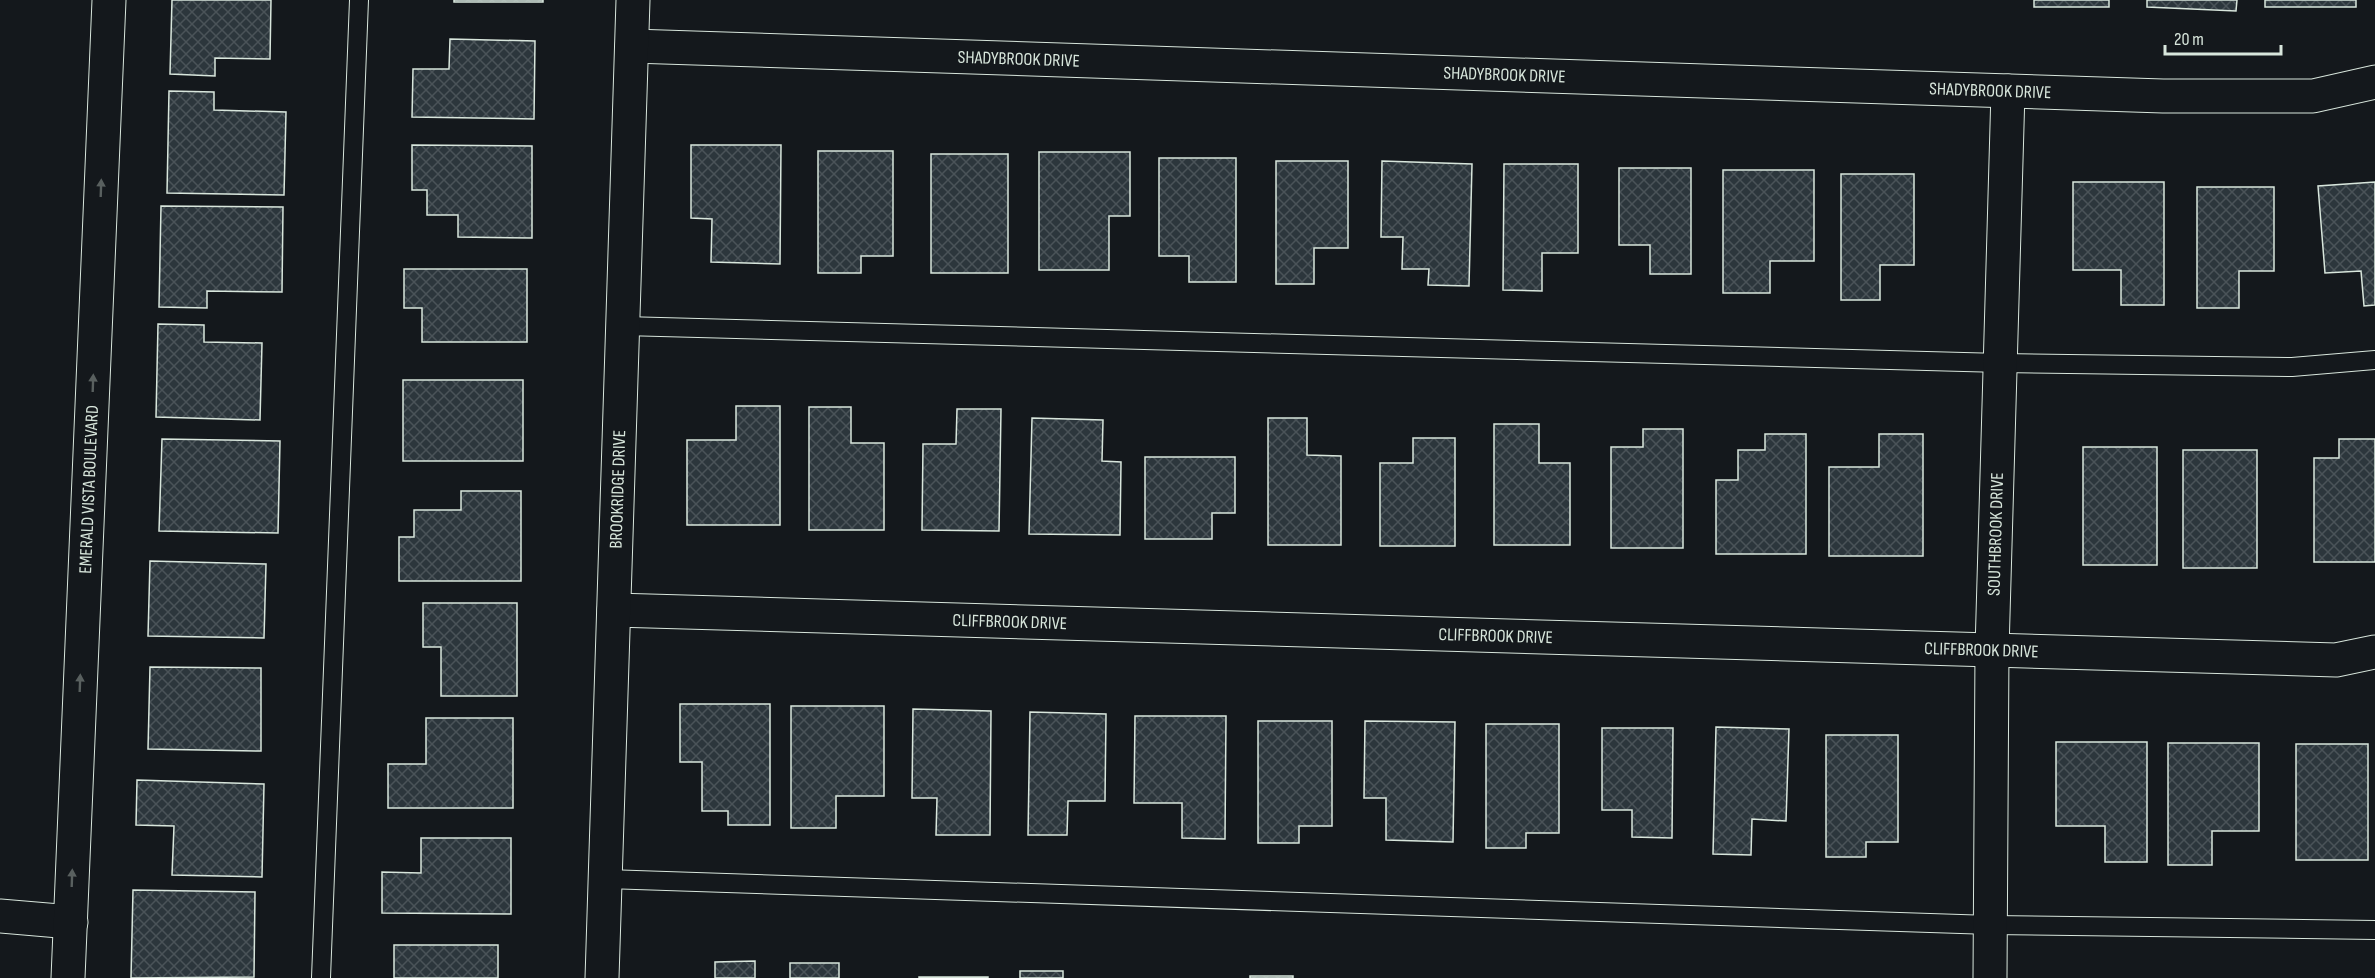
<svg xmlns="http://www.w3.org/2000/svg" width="2375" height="978" viewBox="0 0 2375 978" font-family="'Sofia Sans Condensed',sans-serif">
<defs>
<pattern id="building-cross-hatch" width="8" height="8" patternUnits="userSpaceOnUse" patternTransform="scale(1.5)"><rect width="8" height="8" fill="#2c363c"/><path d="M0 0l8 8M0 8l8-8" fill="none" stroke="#4a5358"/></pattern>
</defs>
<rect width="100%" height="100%" fill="#14181c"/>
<!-- building -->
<path fill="url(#building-cross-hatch)" stroke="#d8e6dc" stroke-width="1.5" d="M172,0H271L270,59L215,58V76L170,74Z
M454,0H543V2H454Z
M2034,0H2109V7H2034Z
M2147,0H2237L2236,11L2147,7Z
M2265,0H2356V7H2265Z
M450,39L535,41L534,119L412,117L413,69H449Z
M169,91L214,92V110L286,112L284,195L167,193Z
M412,145L532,146V238L458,237V215H427V190H412Z
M691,145H781L780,264L711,262L712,219L691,218Z
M818,151H893V256H861V273H818Z
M1039,152H1130V216H1109V270H1039Z
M931,154H1008V273H931Z
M1159,158H1236V282H1189V256H1159Z
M1276,161H1348V248H1314V284H1276Z
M1382,161L1472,164L1469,286L1428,285L1429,269H1402L1403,237H1381Z
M1504,164H1578V253H1542V291L1503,290Z
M1619,168H1691V274H1650V245H1619Z
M1723,170H1814V261H1770V293H1723Z
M1841,174H1914V265H1880V300H1841Z
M2073,182H2164V305H2121V270H2073Z
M2375,182V305L2364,306L2361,271L2325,273L2318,186Z
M2197,187H2274V271H2239V308H2197Z
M161,206L283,207L282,292L207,291V308L159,307Z
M404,269H527V342H422V308H404Z
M158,324L204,325V342L262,343L260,420L156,417Z
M403,380H523V461H403Z
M736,406H780V525H687V440H736Z
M809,407H851V443H884V530H809Z
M957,409H1001L999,531L922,530L923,444H956Z
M1032,418L1103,420L1102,461L1121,462L1120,535L1029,534Z
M1268,418H1307V455L1341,456V545H1268Z
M1494,424H1539V463H1570V545H1494Z
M1643,429H1683V548H1611V447H1643Z
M1765,434H1806V554H1716V480H1738V450H1765Z
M1879,434H1923V556H1829V467H1879Z
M1413,438H1455V546H1380V463H1413Z
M162,439L280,441L278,533L159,531Z
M2339,439H2375V562H2314V458H2339Z
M2083,447H2157V565H2083Z
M2183,450H2257V568H2183Z
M1145,457H1235V513H1212V539H1145Z
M461,491H521V581H399V537H414V510H461Z
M150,561L266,564L264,638L148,636Z
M423,603H517V696H441V647H423Z
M150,667L261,668V751L148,749Z
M680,704H770V825H728V811H702V762H680Z
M791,706H884V796H836V828H791Z
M913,709L991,711L990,835H936L937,798H912Z
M1030,712L1106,714L1105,801H1068L1067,835H1028Z
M1135,716H1226L1225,839L1182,838V803H1134Z
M426,718H513V808H388V764H426Z
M1258,721H1332V826H1299V843H1258Z
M1365,721L1455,722L1453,842L1386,840V798H1364Z
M1486,724H1559V833H1526V848H1486Z
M1716,727L1789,729L1786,821L1752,819L1751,855L1713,854Z
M1602,728H1673L1672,838L1632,837V810H1602Z
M1826,735H1898V842H1866V857H1826Z
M2056,742H2147V862H2105V826H2056Z
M2168,743H2259V831H2212V865H2168Z
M2296,744H2368V860H2296Z
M137,780L264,784L262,877L172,875L174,826L136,825Z
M421,838H511V914L382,913V872L421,873Z
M133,890L255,892L254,977L131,978Z
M394,945H498V978H394Z
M755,961V978H715V962Z
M790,963H839V978H790Z
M1020,971H1063V978H1020Z
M1250,976H1293V978H1250Z
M919,977H988V978H919Z"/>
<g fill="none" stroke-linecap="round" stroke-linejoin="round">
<defs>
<path id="service" d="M623,326L2001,363L2292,367L2375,360
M606,879L1991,925L2375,930
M321,978L359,0"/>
<g id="minor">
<path id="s1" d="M632,46L2163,96H2313L2375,82"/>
<path id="s2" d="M614,610L2336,660L2375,652"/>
<path d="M0,916L71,922"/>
<path id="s3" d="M68,978L109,0"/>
<path id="s4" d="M602,978L633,0"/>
<path id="s5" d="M1990,978L1992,650L2008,91"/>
</g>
</defs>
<!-- service casing -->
<use href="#service" stroke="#d8e6dc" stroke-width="20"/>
<!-- minor casing -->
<use href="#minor" stroke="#d8e6dc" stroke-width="35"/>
<!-- service -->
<use href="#service" stroke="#14181c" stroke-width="18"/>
<!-- minor -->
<use href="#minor" stroke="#14181c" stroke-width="33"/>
</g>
<!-- one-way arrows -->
<defs><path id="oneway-solid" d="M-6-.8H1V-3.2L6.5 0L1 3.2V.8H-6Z" transform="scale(1.5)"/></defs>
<g fill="#59605f">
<use href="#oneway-solid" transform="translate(101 188) rotate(-88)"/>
<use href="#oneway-solid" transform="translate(93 383) rotate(-88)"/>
<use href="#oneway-solid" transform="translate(80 683) rotate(-88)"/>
<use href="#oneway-solid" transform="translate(72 878) rotate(-88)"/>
</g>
<g text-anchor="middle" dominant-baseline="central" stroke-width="4.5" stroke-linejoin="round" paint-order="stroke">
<!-- street labels -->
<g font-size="18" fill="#d8e6dc" stroke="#14181c">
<text stroke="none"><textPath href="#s1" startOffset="387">SHADYBROOK DRIVE</textPath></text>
<text stroke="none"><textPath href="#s1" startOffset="873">SHADYBROOK DRIVE</textPath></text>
<text stroke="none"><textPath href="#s1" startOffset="1359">SHADYBROOK DRIVE</textPath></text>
<text stroke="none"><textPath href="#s3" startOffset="489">EMERALD VISTA BOULEVARD</textPath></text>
<text stroke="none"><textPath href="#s4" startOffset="489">BROOKRIDGE DRIVE</textPath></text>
<text stroke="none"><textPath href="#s5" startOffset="444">SOUTHBROOK DRIVE</textPath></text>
<text stroke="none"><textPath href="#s2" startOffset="396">CLIFFBROOK DRIVE</textPath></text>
<text stroke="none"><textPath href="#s2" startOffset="882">CLIFFBROOK DRIVE</textPath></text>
<text stroke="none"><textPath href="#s2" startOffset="1368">CLIFFBROOK DRIVE</textPath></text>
</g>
</g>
<!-- scale -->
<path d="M2165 45v9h116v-9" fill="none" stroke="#d8e6dc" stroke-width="3"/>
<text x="2174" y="45" font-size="18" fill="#d8e6dc" stroke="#14181c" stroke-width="4.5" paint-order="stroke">20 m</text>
</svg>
